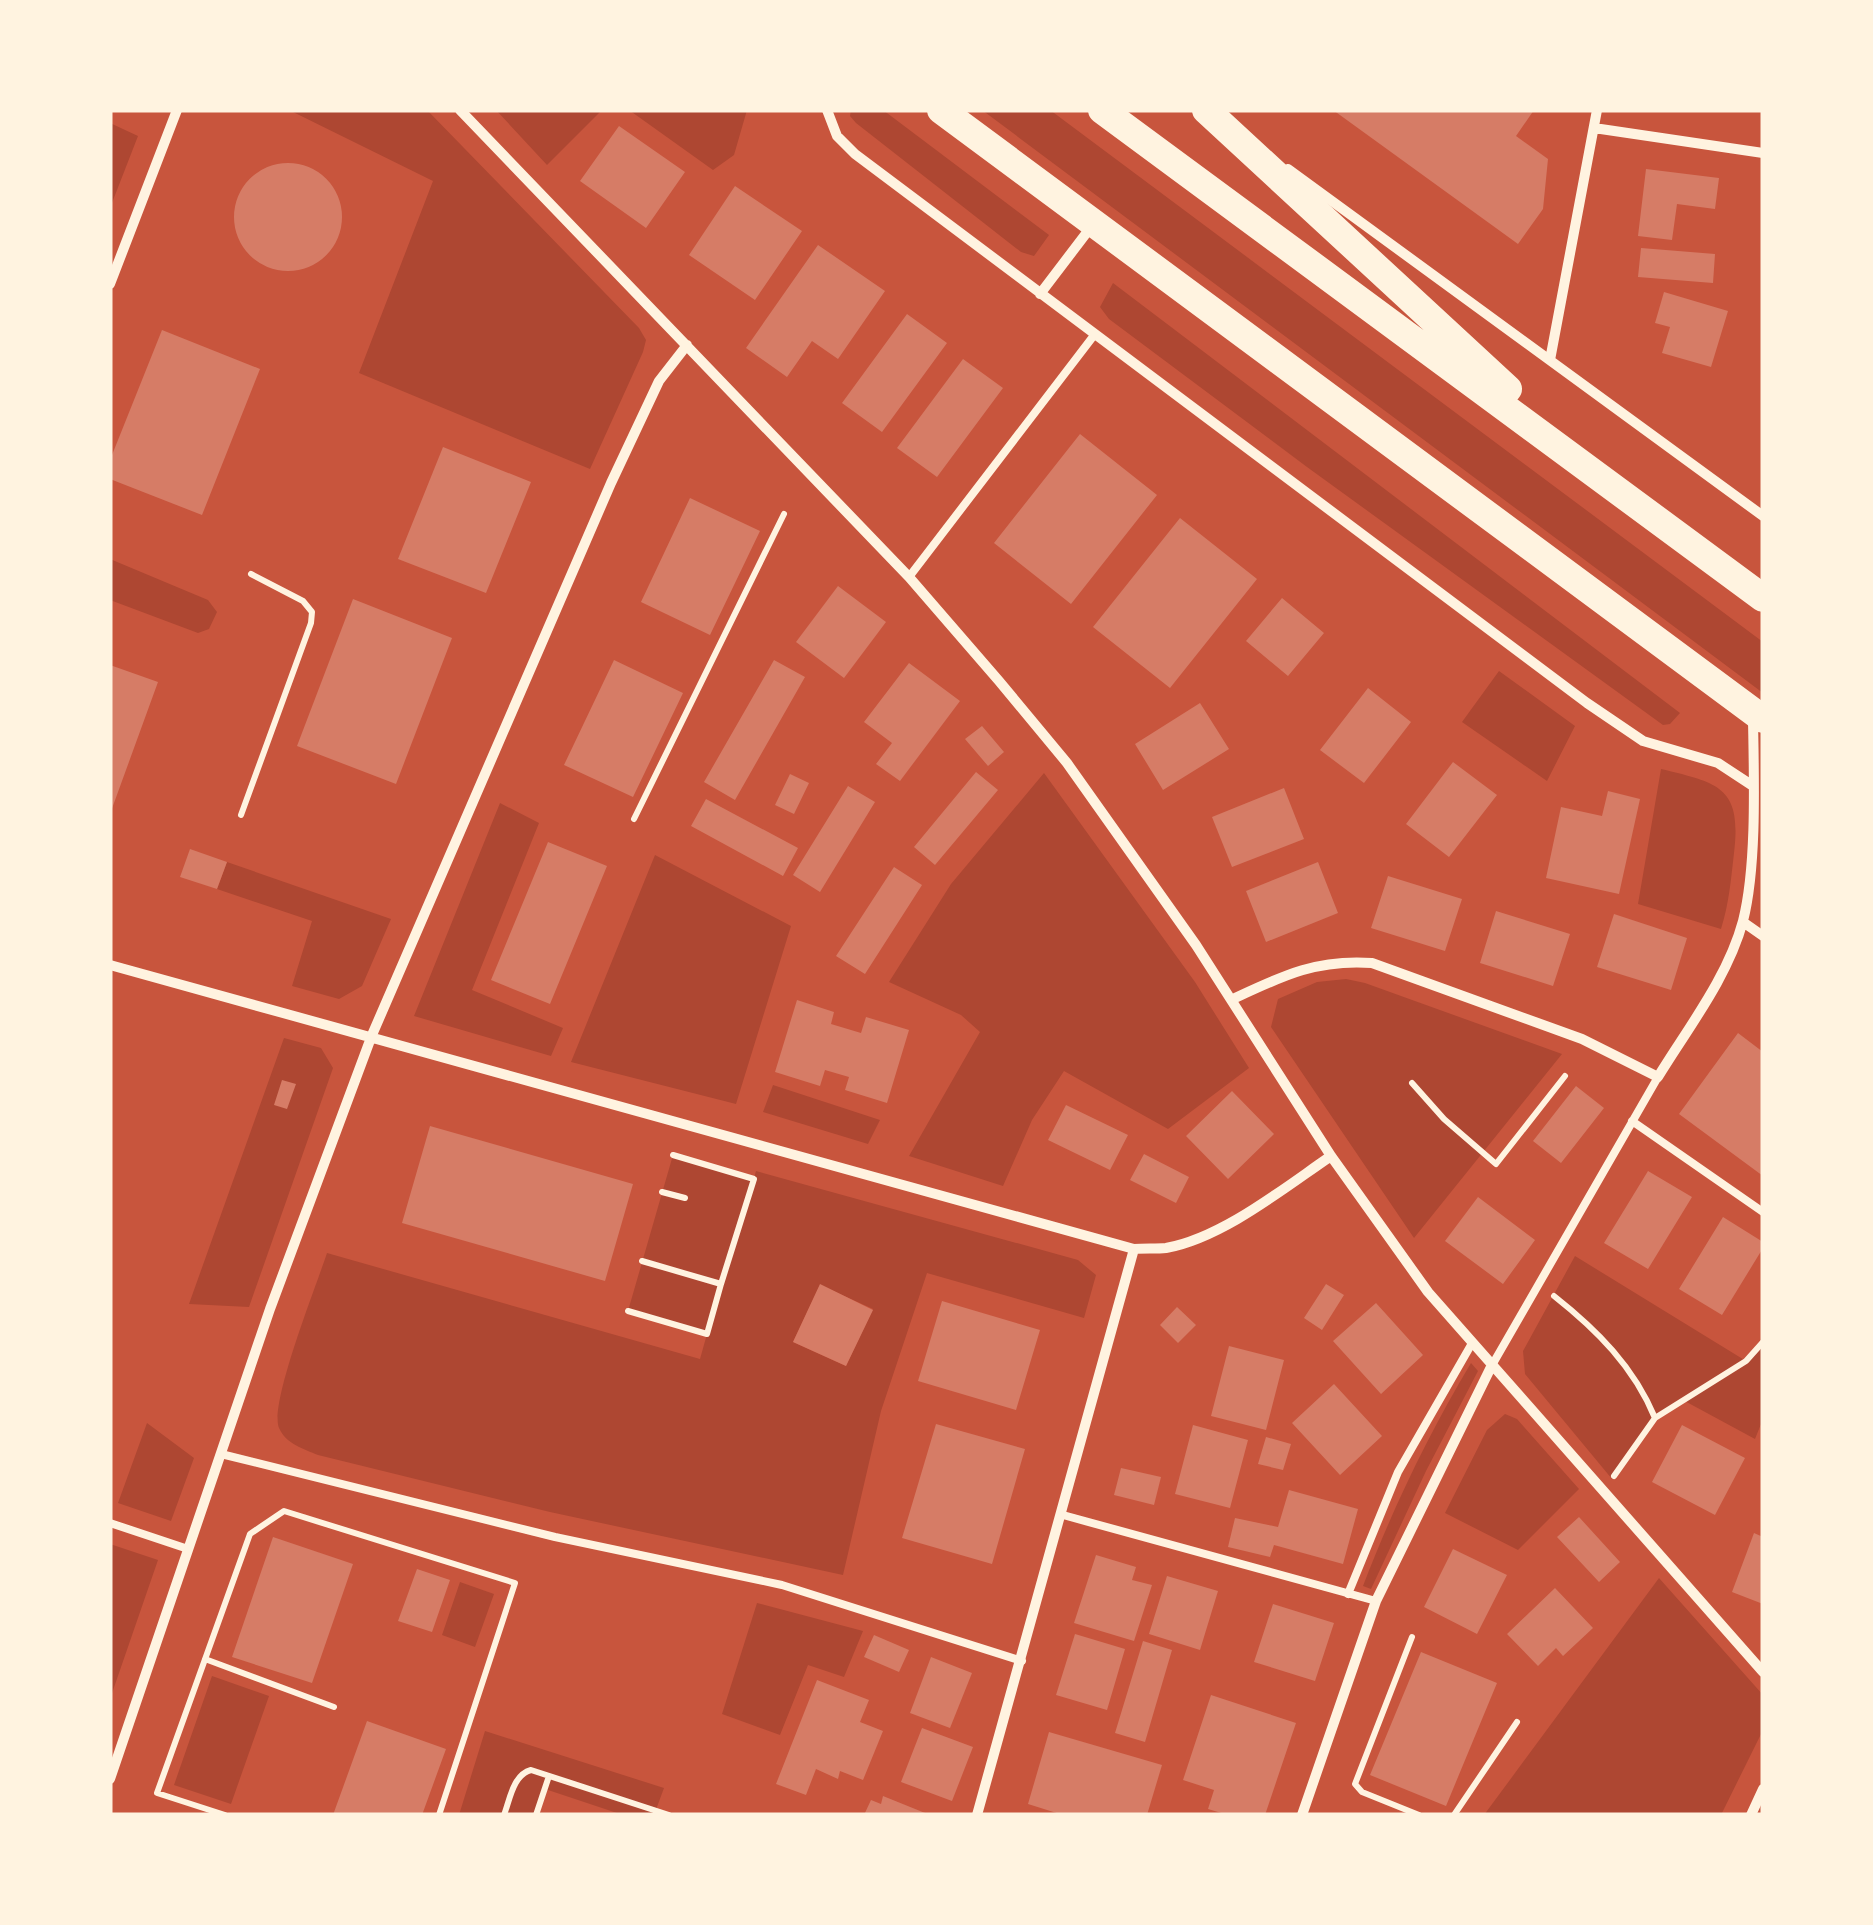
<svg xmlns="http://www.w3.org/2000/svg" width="1873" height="1925" viewBox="0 0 1873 1925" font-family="Bitter,serif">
<rect width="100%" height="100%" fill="#c8553d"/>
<!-- green -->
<path fill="#ae4732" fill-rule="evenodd" d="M289,110H427L639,328L646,340L643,352L590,469L359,373L433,181Z
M496,110H602L547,165Z
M629,110H747L734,155L713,170Z
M851,110H883L1049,235L1034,256L1021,252L856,123L850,116Z
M982,110H1050L1763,642V693Z
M110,123L138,136L110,208Z
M1113,283L1680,713L1670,724L1663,725L1307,467L1109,319L1100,307Z
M110,559L208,600L217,612L209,629L198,633L110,600Z
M1499,671L1575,726L1547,781L1462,722Z
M1661,769C1719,783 1742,787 1734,853C1731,879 1729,904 1721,929L1638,904Z
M1044,773L1195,982L1249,1068L1168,1129L1064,1071L1032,1120L1003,1186L909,1156L980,1032L961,1015L889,982L951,884Z
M500,803L539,823L472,990L563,1028L551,1056L414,1016Z
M655,855L791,926L736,1104L571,1062Z
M227,862L391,919L362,986L339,999L292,986L312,921L217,889Z
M1346,979L1365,983L1562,1054L1414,1238L1271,1027L1278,999L1317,982Z
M284,1038L321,1048L333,1068L249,1307L189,1304Z
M773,1085L880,1120L868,1144L763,1112Z
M673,1155L754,1178L756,1171L1078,1260L1096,1275L1084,1318L927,1273L881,1411L843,1575L550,1512L318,1455C304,1449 286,1444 279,1428C269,1404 317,1284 327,1253L700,1359L707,1334L628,1311ZM820,1285L873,1309L846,1366L793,1342Z
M1575,1256L1746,1361L1763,1342V1419L1755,1439L1681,1399L1655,1419L1612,1479L1525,1374L1523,1351Z
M1471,1363L1478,1371L1426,1471L1371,1589L1363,1586C1393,1508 1428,1435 1471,1363Z
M1505,1414L1517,1419L1579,1489L1518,1550L1445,1513L1487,1430Z
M147,1423L194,1458L171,1521L118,1503Z
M110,1544L158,1560L110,1699Z
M1659,1578L1763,1695V1730L1721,1815H1484Z
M460,1582L494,1594L475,1647L442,1635Z
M757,1603L863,1631L844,1677L808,1665L780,1735L722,1714Z
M212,1676L269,1696L231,1804L174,1785Z
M485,1731L664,1788L654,1815H623L545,1789L536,1815H459Z"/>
<!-- building -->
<path fill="#d67c66" d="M1333,110H1534L1516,136L1548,159L1543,209L1518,244Z
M619,126L685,172L646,228L580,181Z
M234 217a54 54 0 1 1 108 0a54 54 0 1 1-108 0Z
M1646,169L1719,178L1715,209L1677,204L1672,240L1638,236Z
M735,186L802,231L755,300L689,255Z
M818,245L885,291L838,359L812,341L787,377L746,348Z
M1641,248L1715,254L1713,283L1638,277Z
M1664,292L1728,311L1711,367L1662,353L1670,327L1655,323Z
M907,314L947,343L882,432L842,403Z
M162,330L260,369L202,515L110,479V460Z
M963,359L1003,388L937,477L897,448Z
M1080,434L1157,495L1071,604L994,543Z
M443,447L531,482L486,593L398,559Z
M690,498L760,531L710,635L641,602Z
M1180,518L1257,579L1170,688L1093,627Z
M838,586L886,622L844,678L796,642Z
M1282,598L1324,633L1288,676L1246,641Z
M353,599L452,638L396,784L297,746Z
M614,660L683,693L633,797L564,765Z
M774,660L805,677L735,800L704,782Z
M909,663L960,701L900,781L876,764L892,743L864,722Z
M110,665L158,682L110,814Z
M1368,688L1411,722L1364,783L1320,750Z
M1200,703L1229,749L1163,790L1135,744Z
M982,726L1004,752L988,766L965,739Z
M1453,762L1497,795L1449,857L1406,824Z
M976,772L998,790L935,865L914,847Z
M790,774L809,783L794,814L775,805Z
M848,786L875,802L820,892L793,875Z
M1284,788L1304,839L1232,867L1212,817Z
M1608,791L1640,799L1619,894L1546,878L1561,807L1602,816Z
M706,799L798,848L783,876L691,826Z
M548,842L607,866L550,1004L491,980Z
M190,849L227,862L217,889L180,877Z
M1318,862L1338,913L1266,942L1246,891Z
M894,867L922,885L865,974L836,956Z
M1388,876L1462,899L1445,951L1371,928Z
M1496,911L1570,934L1553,986L1480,963Z
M1614,914L1687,938L1671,990L1597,967Z
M797,1000L834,1012L831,1024L861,1033L866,1017L909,1030L887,1103L845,1090L849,1077L825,1070L820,1086L775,1072Z
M1738,1033L1763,1052V1176L1679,1114Z
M282,1080L296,1084L287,1109L274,1105Z
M1576,1086L1604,1108L1561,1163L1533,1141Z
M1232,1091L1274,1134L1228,1179L1186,1136Z
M1066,1105L1128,1135L1110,1170L1048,1140Z
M430,1126L633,1184L605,1281L402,1223Z
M1144,1154L1189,1177L1176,1203L1130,1180Z
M1648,1171L1692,1197L1648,1269L1604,1243Z
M1478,1197L1535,1240L1503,1284L1445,1241Z
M1723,1217L1763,1242V1248L1722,1315L1679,1289Z
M820,1284L873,1310L846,1366L793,1342Z
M1326,1284L1344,1295L1322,1330L1304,1318Z
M942,1301L1040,1330L1016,1410L918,1381Z
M1376,1303L1423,1355L1381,1394L1333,1341Z
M1177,1307L1196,1325L1178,1343L1160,1325Z
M1229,1346L1284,1360L1266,1430L1211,1416Z
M1334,1384L1382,1436L1340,1475L1292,1423Z
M936,1424L1025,1449L992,1564L902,1538Z
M1193,1425L1248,1440L1230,1508L1175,1494Z
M1682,1425L1745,1458L1715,1515L1652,1482Z
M1266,1437L1291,1444L1283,1470L1258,1464Z
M1121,1468L1161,1477L1154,1505L1114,1495Z
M1289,1490L1358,1509L1343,1564L1274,1545L1270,1557L1228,1547L1235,1518L1278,1527Z
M1579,1517L1620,1562L1599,1582L1557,1537Z
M1754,1533L1763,1537V1604L1732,1592Z
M273,1537L353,1564L312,1683L232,1657Z
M1453,1549L1507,1575L1477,1634L1424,1607Z
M1096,1555L1136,1567L1132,1580L1152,1585L1134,1641L1074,1623Z
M417,1569L450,1580L432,1632L398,1621Z
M1167,1576L1218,1591L1200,1650L1149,1634Z
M1555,1588L1593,1628L1563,1656L1556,1648L1538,1666L1507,1634Z
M1273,1604L1334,1623L1315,1681L1254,1662Z
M1075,1634L1125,1649L1107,1710L1056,1695Z
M874,1635L909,1650L899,1672L864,1657Z
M1143,1641L1172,1650L1145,1742L1115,1733Z
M1421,1652L1497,1683L1446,1806L1370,1775Z
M931,1657L972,1673L950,1728L910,1713Z
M817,1680L869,1700L860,1722L883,1731L863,1780L840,1771L838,1779L816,1769L806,1795L776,1784Z
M1211,1695L1296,1723L1265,1815H1228L1208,1809L1214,1790L1183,1780Z
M367,1721L446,1749L422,1815H333Z
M922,1728L973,1747L952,1801L901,1782Z
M1049,1732L1162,1765L1147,1815H1063L1028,1804Z
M883,1796L930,1815H864L871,1800L881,1804Z"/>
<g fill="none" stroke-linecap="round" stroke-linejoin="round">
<!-- path -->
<path stroke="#fff3e0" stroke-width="6" d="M241,815L311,623L312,612L303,601L251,574
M634,819L784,514
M1412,1083L1444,1119L1496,1164L1565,1076
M662,1192L685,1198
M642,1261L721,1284L754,1179L673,1155
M1554,1296C1597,1330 1634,1367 1655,1418
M628,1311L707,1334L721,1284
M1614,1476L1655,1418L1746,1361L1763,1342
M1412,1637L1355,1784L1362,1792L1419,1815
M205,1659L334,1707
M225,1815L157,1793L250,1534L284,1511L515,1583L439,1815
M504,1815C510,1799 513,1775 531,1770L669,1815
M536,1815L549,1776
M1454,1815L1517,1722"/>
<!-- service -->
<path stroke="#fff3e0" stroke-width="8" d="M909,577L1095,334
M1632,1121L1763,1212
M1491,1367L1658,1077
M221,1454L555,1537L782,1585L1022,1661
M1063,1515L1376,1601
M110,1523L188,1549
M1348,1594L1398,1472L1471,1345"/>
<!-- minor -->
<path stroke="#fff3e0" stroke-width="10" d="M460,110L909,577L999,681L1067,763L1196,945L1331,1156L1428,1292L1763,1672
M827,110L837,136L855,154L1587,703L1643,741L1718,763L1753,786
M1594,128L1763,153
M1288,169L1763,516
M110,284L177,110
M1040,294L1091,227
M1550,360L1597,110
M1743,922L1763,936
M110,965L1134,1249C1144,1248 1156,1249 1166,1248C1222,1238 1284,1188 1331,1156
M1233,999C1282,976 1316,959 1372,963L1582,1039L1658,1077C1688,1028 1728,977 1743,921C1757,866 1754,778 1753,720
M110,1779L270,1309L372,1035L611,483L659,381L687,345
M977,1815L1134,1249
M1302,1815L1376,1601L1491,1367
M1751,1815L1763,1789"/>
<!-- trunk -->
<path stroke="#fff3e0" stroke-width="28" d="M941,110L1763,719
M1102,110L1763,598
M1206,110L1508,389"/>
</g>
<!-- border -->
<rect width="1873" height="1925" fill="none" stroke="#fff3e0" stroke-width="225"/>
</svg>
